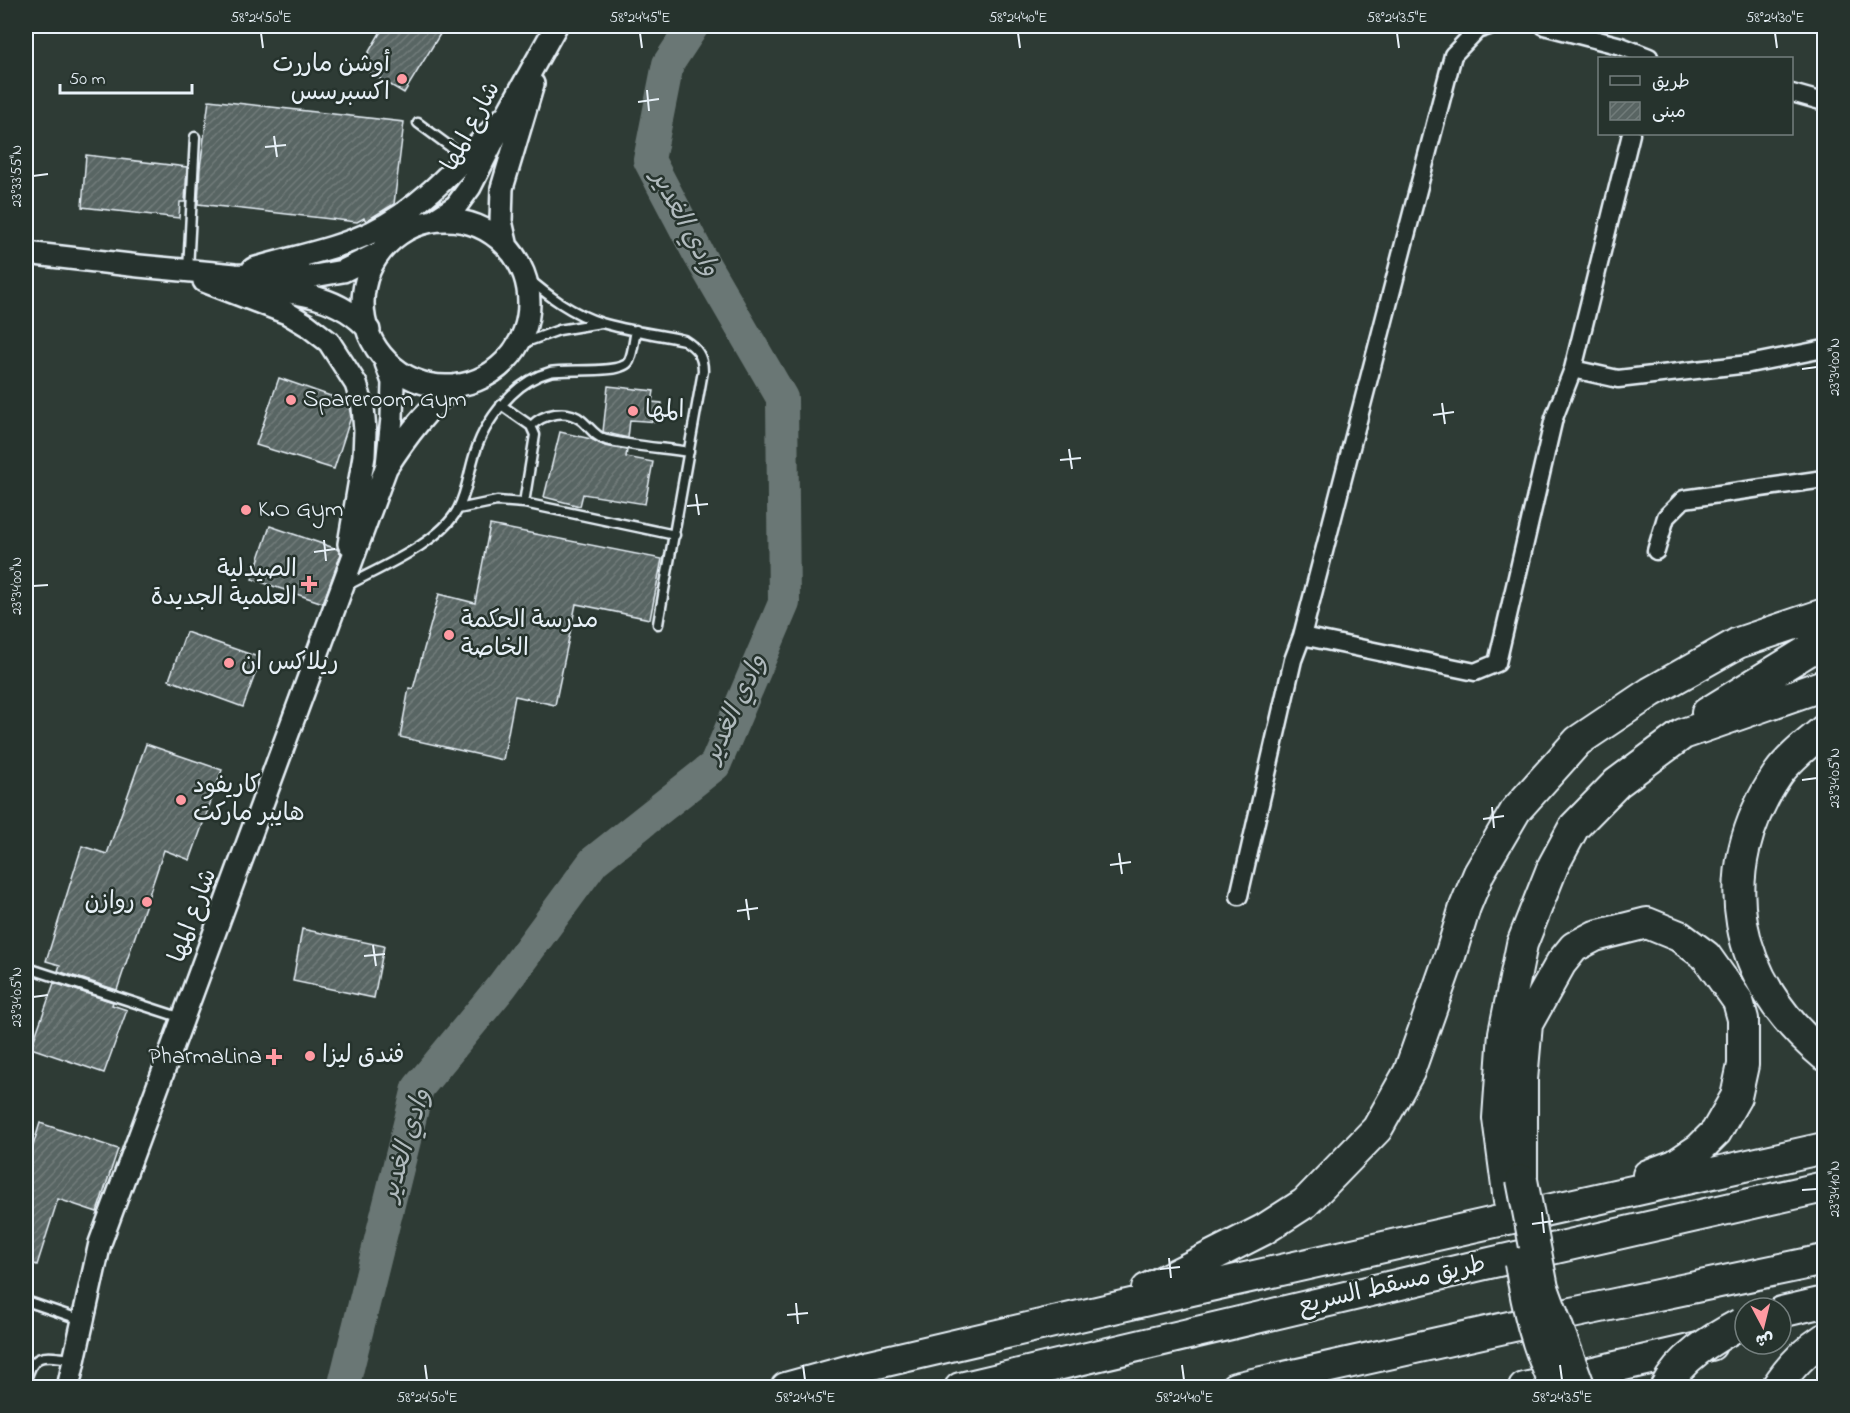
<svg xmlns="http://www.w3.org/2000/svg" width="1850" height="1413" viewBox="0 0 1850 1413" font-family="'Indie Flower','Playpen Sans Arabic',sans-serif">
<defs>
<pattern id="building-hatch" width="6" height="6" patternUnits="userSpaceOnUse" patternTransform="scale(1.5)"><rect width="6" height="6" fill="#596563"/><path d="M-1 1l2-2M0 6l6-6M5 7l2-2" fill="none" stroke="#717c7a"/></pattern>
</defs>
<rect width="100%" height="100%" fill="#2e3b35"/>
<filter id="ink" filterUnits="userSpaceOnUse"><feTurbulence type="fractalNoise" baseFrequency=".0167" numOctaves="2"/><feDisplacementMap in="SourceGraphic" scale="12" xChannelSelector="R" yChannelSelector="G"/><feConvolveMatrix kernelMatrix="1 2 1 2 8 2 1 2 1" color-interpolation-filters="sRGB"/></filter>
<g filter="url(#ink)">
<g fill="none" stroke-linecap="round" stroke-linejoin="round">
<!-- river -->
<path stroke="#6b7775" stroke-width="32" d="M343,1388L418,1088L502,986L594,861L715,765L784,603L782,398L699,255L649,160L668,64L693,26"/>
</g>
<!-- building -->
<path fill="url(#building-hatch)" stroke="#e8f1f8" stroke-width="1.5" d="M384,26H445L404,93L360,67Z
M209,100L404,122L394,204L366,221L364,218L357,222L198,204L200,168Z
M86,155L187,167L185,202H180L179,218L82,207Z
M279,378L348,402L351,417L334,469L256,445Z
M608,386L654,391L652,402L662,403L660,422L630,420L628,438L603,432Z
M560,432L591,439L605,446L627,450L626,457L653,462L645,504L583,494L580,506L544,497Z
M490,525L662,559L650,619L576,604L555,705L515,696L503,760L400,737L409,688L413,689L439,594L475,603Z
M270,526L337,549L341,554L323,603L252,579Z
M186,632L261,658L243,707L169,680Z
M146,744L222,770L190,860L164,850L117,990L58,971L60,965L46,961L82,846L107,854Z
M302,929L384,946L374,998L293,981Z
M54,983L113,1002L112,1005L127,1010L104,1073L31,1048Z
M40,1123L118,1149L97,1212L58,1199L37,1265L26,1261V1168Z"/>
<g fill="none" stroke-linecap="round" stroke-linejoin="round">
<defs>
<path id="service" d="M418,123L464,157
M188,270L195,137
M524,275C547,295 572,314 602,323C629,331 657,334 684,340C697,348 703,356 703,371L658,624
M518,345L559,330L601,323
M501,405L531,426L535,435L524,503
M531,426C543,414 566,408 581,420C590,427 595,437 606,440C633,446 662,448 689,452
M458,509L497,501L524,503L675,535
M346,586C379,568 440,543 458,509C467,492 469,471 475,453C482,430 494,412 511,395C521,385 535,376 550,372C566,368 622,375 629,361C633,353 634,339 636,330
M34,970L182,1018
M26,1301L82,1320
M26,1381C34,1349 46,1357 74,1359"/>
<path id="minor" d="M1544,26L1621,46L1649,57V58
M1792,93L1824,102
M1573,369L1631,134
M1656,551L1666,517L1684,499L1824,479
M1302,636L1453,55L1477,30L1489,26
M1239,896L1293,660L1302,636L1475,672L1497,663L1554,418L1573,369L1618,379L1749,364L1824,349"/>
<path id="tertiary" d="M363 303a83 83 0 1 1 166 0a83 83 0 1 1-166 0Z
M433,221L456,206L470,187L507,114L556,26
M507,247L501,221L502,188L533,84
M26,253L139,266L235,275L314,276L343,271L375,255
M253,269C292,257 335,250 372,232C426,206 466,156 507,114
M204,281L287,313L307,325L329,342L356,384L363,407L365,431L364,456L349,544
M255,288C297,292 340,296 369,330
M386,363L393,382L392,418L387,465
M68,1388L100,1243L386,468C406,437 428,407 457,385"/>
<path id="motorway" d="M1707,713L1824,641
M1824,730C1809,743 1790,757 1778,774C1711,872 1734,982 1824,1055
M1522,1180V1080L1527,1024L1561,963L1574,947L1595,936L1647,923L1679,936L1706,956L1738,1001L1743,1019V1065L1736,1097L1716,1132L1699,1149L1675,1165L1648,1175
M1509,1201L1498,1118L1504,1033L1522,944L1553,866L1574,827L1617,783L1683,734L1824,685
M1147,1289L1263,1230L1305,1203L1377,1129L1409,1072L1451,953L1465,907L1479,873L1516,810L1578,741L1651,692L1738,643L1824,614
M1781,1312L1824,1302
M786,1388L869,1365L1161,1297L1824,1148
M960,1388L1481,1265L1824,1187
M1235,1388L1572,1313L1824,1260
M1524,1388L1711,1345
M1776,1388C1789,1368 1805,1351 1824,1339"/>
</defs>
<!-- service casing -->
<use href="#service" stroke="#e8f1f8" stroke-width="13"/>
<!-- minor casing -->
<use href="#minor" stroke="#e8f1f8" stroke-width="21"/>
<!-- tertiary casing -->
<use href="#tertiary" stroke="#e8f1f8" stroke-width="26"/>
<!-- motorway casing -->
<use href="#motorway" stroke="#e8f1f8" stroke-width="34"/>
<!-- service -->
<use href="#service" stroke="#26332d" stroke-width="8"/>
<!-- minor -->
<use href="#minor" stroke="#26332d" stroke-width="16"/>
<!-- tertiary -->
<use href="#tertiary" stroke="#26332d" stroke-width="21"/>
<!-- motorway -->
<use href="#motorway" stroke="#26332d" stroke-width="30"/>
<defs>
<path id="motorway-bridge" d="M1522,1180L1543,1288L1580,1388
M1520,1263C1527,1307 1536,1347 1557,1388
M1665,1388C1680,1358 1712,1339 1740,1324"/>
</defs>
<!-- motorway-bridge casing -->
<use href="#motorway-bridge" stroke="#e8f1f8" stroke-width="34" stroke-linecap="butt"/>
<!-- motorway-bridge -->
<use href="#motorway-bridge" stroke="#26332d" stroke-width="30"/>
</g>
</g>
<!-- ticks -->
<path fill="none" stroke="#e8f1f8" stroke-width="2" d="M261,33L263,48M640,33L642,48M1018,33L1020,48M1397,33L1399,48M1775,33L1777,48M647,90L649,111M638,102L659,99M274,136L277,157M265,147L286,145M33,176L48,174M1802,369L1817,367M1442,403L1445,424M1433,415L1454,412M1069,449L1072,469M1060,460L1081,458M696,494L699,515M687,506L708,504M324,540L326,561M314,552L335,549M33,586L48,585M1802,780L1817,778M1492,807L1494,828M1483,819L1504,816M1119,853L1122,874M1110,865L1131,862M746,899L749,920M737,911L758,908M373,945L376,966M364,956L385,954M33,997L48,995M1802,1190L1817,1189M1542,1212L1544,1233M1532,1224L1553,1221M1169,1258L1171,1278M1160,1269L1180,1267M796,1303L798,1324M787,1315L808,1313M425,1365L427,1380M803,1365L805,1380M1182,1365L1184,1380M1560,1365L1562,1380"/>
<!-- markers -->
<g fill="#ff9aa2" stroke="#26332d" stroke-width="2">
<circle cx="402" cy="79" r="6"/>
<circle cx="291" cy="400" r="6"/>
<circle cx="633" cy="411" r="6"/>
<circle cx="246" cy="510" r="6"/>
<path d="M306 575h6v6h6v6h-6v6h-6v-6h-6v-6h6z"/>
<circle cx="449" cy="635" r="6"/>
<circle cx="229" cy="663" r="6"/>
<circle cx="181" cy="800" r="6"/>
<circle cx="147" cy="902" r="6"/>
<circle cx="310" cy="1056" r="6"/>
<path d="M271 1048h6v6h6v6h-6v6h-6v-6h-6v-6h6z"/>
</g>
<g text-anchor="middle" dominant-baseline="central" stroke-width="5" stroke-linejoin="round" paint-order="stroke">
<!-- poi labels -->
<g font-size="24" fill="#e8f1f8" stroke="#26332d" text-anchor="start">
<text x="390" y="65" text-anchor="end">أوشن ماررت<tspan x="390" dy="28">اكسبرسس</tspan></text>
<text x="303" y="400">Spareroom Gym</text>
<text x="645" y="411">المها</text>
<text x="258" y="510">K.O Gym</text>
<text x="297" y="570" text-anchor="end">الصيدلية<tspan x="297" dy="28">العلمية الجديدة</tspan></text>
<text x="461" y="621">مدرسة الحكمة<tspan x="461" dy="28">الخاصة</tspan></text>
<text x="241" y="663">ريلاكس ان</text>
<text x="193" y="786">كاريفود<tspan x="193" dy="28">هايبر ماركت</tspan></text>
<text x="135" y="902" text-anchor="end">روازن</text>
<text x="322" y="1056">فندق ليزا</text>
<text x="262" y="1057" text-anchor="end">PharmaLina</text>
</g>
<!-- street labels -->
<g font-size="24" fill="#e8f1f8" stroke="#26332d">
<text transform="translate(472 127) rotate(-62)">شارع المها</text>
<text transform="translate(194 916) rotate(-70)">شارع المها</text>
<text transform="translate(1392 1286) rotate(-13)">طريق مسقط السريع</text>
</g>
<!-- water labels -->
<g font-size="26" font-style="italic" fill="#b0babd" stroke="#26332d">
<text transform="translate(684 224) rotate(62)">وادي الغدير</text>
<text transform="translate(736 709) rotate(-65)">وادي الغدير</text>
<text transform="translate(407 1145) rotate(-73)">وادي الغدير</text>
</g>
</g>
<!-- margin -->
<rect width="1850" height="1413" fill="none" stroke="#26332d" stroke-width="66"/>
<!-- legend -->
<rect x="1598" y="57" width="195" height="78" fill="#26332d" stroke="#747f7e" stroke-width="1.5"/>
<rect x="1610" y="76" width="30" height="9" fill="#26332d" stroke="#747f7e" stroke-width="1.5"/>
<text x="1652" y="87" font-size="18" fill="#e8f1f8">طريق</text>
<rect x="1610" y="102" width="30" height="18" fill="url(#building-hatch)" stroke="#747f7e" stroke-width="1.5"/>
<text x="1652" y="117" font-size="18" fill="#e8f1f8">مبنى</text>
<!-- north arrow -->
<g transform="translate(1763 1326) rotate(173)"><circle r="28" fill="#26332d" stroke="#747f7e" stroke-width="1.5"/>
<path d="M0-4.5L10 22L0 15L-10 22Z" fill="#ff9aa2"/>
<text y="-9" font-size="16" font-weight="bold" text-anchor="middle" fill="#e8f1f8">ش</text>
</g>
<!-- scale -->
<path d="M60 84v9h132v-9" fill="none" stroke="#e8f1f8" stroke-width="3"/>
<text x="69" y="84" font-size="18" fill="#e8f1f8" stroke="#26332d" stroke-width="4.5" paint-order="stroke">50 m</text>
<rect x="33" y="33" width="1784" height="1347" fill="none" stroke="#e8f1f8" stroke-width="2"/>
<g font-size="15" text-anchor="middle" fill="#e8f1f8">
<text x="261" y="22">58°24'50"E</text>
<text x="640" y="22">58°24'45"E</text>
<text x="1018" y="22">58°24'40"E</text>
<text x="1397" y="22">58°24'35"E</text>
<text x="1775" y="22">58°24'30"E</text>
<text transform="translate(16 176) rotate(-90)" y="5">23°33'55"N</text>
<text transform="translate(1834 367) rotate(-90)" y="5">23°34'00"N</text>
<text transform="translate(16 586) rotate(-90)" y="5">23°34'00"N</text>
<text transform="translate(1834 778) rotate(-90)" y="5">23°34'05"N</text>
<text transform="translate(16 997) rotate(-90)" y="5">23°34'05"N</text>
<text transform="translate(1834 1189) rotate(-90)" y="5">23°34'10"N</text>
<text x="427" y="1402">58°24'50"E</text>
<text x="805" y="1402">58°24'45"E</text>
<text x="1184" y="1402">58°24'40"E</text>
<text x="1562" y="1402">58°24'35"E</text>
</g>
</svg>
